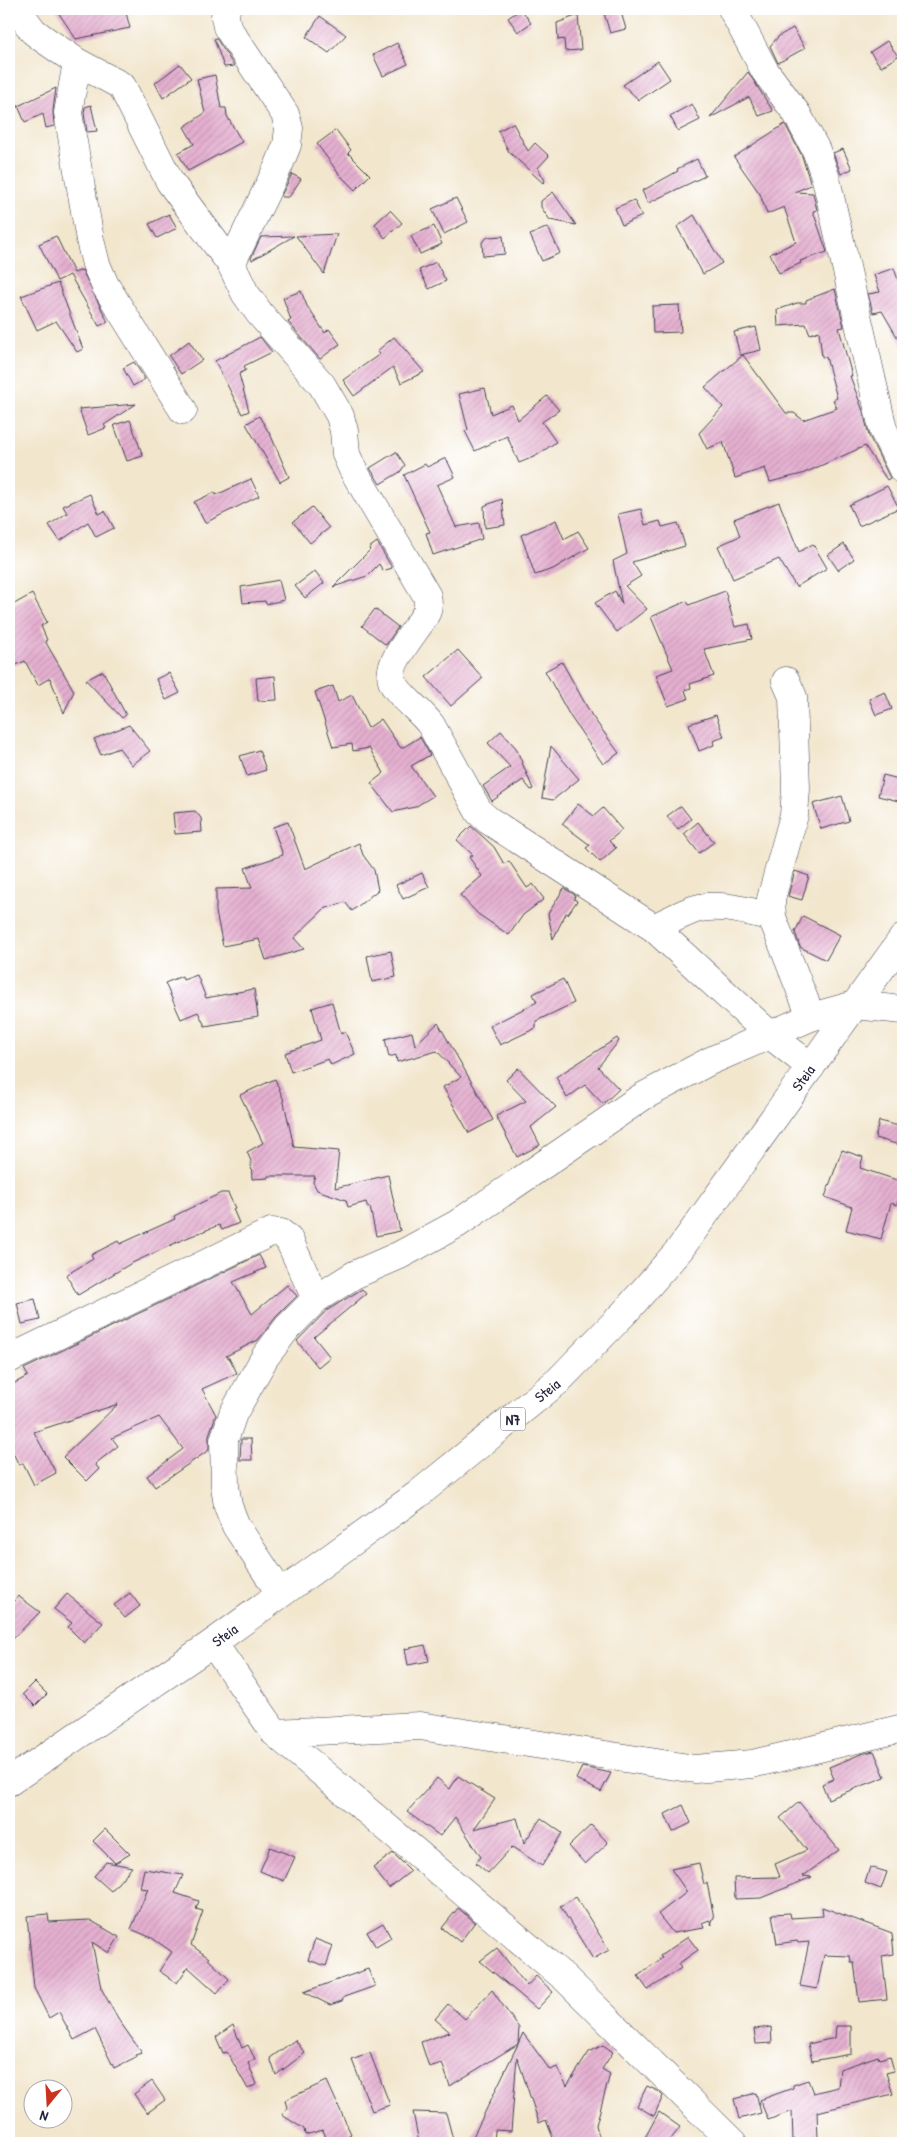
<svg xmlns="http://www.w3.org/2000/svg" width="912" height="2152" viewBox="0 0 912 2152" font-family="'Patrick Hand',sans-serif">
<defs>
<pattern id="building-hatch" width="6" height="6" patternUnits="userSpaceOnUse" patternTransform="scale(1.25)"><rect width="6" height="6" fill="#e5b0d0"/><path d="M-1 1l2-2M0 6l6-6M5 7l2-2" fill="none" stroke="#c497b4"/></pattern>
</defs>
<rect width="100%" height="100%" fill="#fff"/>
<filter id="ink" filterUnits="userSpaceOnUse"><feTurbulence type="fractalNoise" baseFrequency=".02" numOctaves="2"/><feDisplacementMap in="SourceGraphic" scale="10" xChannelSelector="R" yChannelSelector="G"/><feConvolveMatrix kernelMatrix="1 2 1 2 8 2 1 2 1" color-interpolation-filters="sRGB"/></filter>
<filter id="wash" filterUnits="userSpaceOnUse"><feTurbulence type="fractalNoise" baseFrequency=".0096" numOctaves="4" result="noise"/><feDisplacementMap in="SourceGraphic" scale="20" xChannelSelector="R" yChannelSelector="G"/><feGaussianBlur stdDeviation="1.12" result="paint"/><feColorMatrix in="noise" values="0 0 0 0 0 0 0 0 0 0 0 0 0 0 0 0 0 1.4 0 .05"/><feComposite in="paint" operator="in"/></filter>
<g filter="url(#wash)">
<rect width="100%" height="100%" fill="#f2e6cd"/>
<g id="blocks">
<!-- building -->
<path fill="url(#building-hatch)" d="M56,9H125L130,28L76,39Z
M521,9L531,23L518,32L508,18Z
M620,9L626,29L610,33L604,13Z
M578,15L581,50L565,51L564,39L558,40L557,23Z
M320,16L346,35L329,53L306,37Z
M793,28L805,48L778,63L770,46L779,36Z
M216,38L234,66L224,67L214,39Z
M887,41L898,56L881,67L870,52Z
M397,43L408,64L383,76L373,55Z
M658,61L670,79L639,100L623,85Z
M180,64L191,78L163,98L155,83Z
M748,72L773,111L759,116L749,97L710,118Z
M215,75L221,108H226L227,116L242,142L188,171L178,153L194,144L184,127L205,113L197,79Z
M56,88L53,111L54,126L46,128L43,114L25,122L18,106Z
M692,104L700,120L678,131L670,116Z
M91,105L97,131L87,132L84,113L85,107Z
M513,123L528,151L535,143L549,156L538,168L545,181L543,183L509,152L498,131Z
M785,124L802,156L811,185L794,192L813,193L817,210L813,211L827,252L800,261L801,263L779,273L770,254L796,242L784,207L767,214L760,194L734,157Z
M336,130L351,150L348,153L370,175L355,190L339,174L317,144Z
M843,149L852,169L841,174L833,153Z
M697,159L705,176L648,203L642,191L678,171L677,169Z
M292,174L301,179L289,197H283L281,196Z
M553,192L576,225L550,220L541,207V201Z
M456,198L468,222L444,234L432,209Z
M634,200L642,216L622,225L615,208Z
M390,210L402,223L385,238L375,224Z
M169,214L177,228L157,238L149,224Z
M694,215L722,263L703,274L677,227Z
M434,226L442,244L420,254L411,236Z
M548,227L560,253L542,261L530,235Z
M337,234L324,274L296,236Z
M56,236L74,273L82,270L108,322L99,326L70,275L57,281L39,244Z
M294,236L252,260L251,258L261,237Z
M503,236L505,254L483,256L482,242L488,237Z
M436,262L446,281L429,289L419,270Z
M894,268L903,295V347L882,311L873,313L868,294L880,292L874,275Z
M58,283L83,349L77,352L56,321L37,330L21,296Z
M835,289L844,327L839,328L852,376H850L863,411L869,436L890,478L887,480L865,446L802,474L770,482L765,468L735,478L723,442L707,449L699,433L723,407L705,387L743,355L786,413H794L803,420L837,408L833,400L837,398L826,357H822L819,331L810,334L806,324L778,326L777,310L797,303H806V300Z
M301,291L307,306L325,333L329,329L340,344L320,359L288,322L291,320L283,298Z
M679,305L681,332L653,333L652,306Z
M756,327L761,350L740,355L734,332Z
M260,337L272,352L244,366L246,370L239,374L249,411L242,414L215,361Z
M394,337L424,372L401,383L393,367L354,396L343,380L380,354L377,351Z
M189,341L202,360L181,374L169,356Z
M134,362L145,379L133,386L123,368Z
M485,388L491,414L512,405L518,420L547,396L559,410L542,422L556,442L536,456L519,463L507,436L475,451L465,431L468,430L459,394Z
M136,404L104,425L106,428L88,435L79,409Z
M259,416L271,436L289,477L280,482L246,424Z
M130,420L143,456L127,461L114,425Z
M396,452L405,465L400,472L380,484L370,468Z
M446,458L455,477L437,485L456,527L479,523L482,539L433,555L426,533L430,532L404,475L425,464L427,467Z
M251,479L259,496L205,523L194,502L215,492L216,495Z
M887,486L899,508L859,526L849,505Z
M90,494L99,514L105,511L114,528L96,537L88,522L60,541L49,525L67,513L63,506Z
M502,499L505,525L485,528L484,506Z
M779,502L799,552L813,544L827,568L796,587L779,559L733,579L718,546L740,536L734,519Z
M312,507L329,528L310,543L293,522Z
M641,509L645,525L660,521L662,527L678,523L685,546L632,562L641,576L625,586L647,609L617,632L595,603L615,591L622,604L613,561L627,554L618,514Z
M556,520L564,539L578,531L589,548L553,569L535,575L521,535Z
M377,542L392,568L383,571L379,564L367,576L333,587L370,550L369,548Z
M844,544L854,559L838,570L828,555Z
M315,571L324,583L305,598L295,586Z
M279,580L284,600L266,604L265,601L243,603L241,587Z
M725,591L735,627L749,624L752,639L704,649L714,676L690,684L691,688L685,690L688,699L668,706L656,675L673,669L651,617L687,601L689,605Z
M32,594L47,622L41,626L47,640L45,641L74,691L64,713L50,678L38,685L25,661L14,666L9,655V607Z
M375,609L398,627L386,645L362,626Z
M458,650L483,678L451,706L426,677Z
M562,662L592,716L619,753L603,764L570,716L545,671Z
M103,671L126,715L122,718L86,680Z
M169,673L180,693L166,700L156,679Z
M275,676L277,700L258,701L256,678Z
M333,686L338,702L352,695L368,728L381,719L400,747L402,748L420,737L430,755L411,766L433,796L415,807L393,812L371,783L384,773L369,748L353,751L352,744L333,747L315,692Z
M885,692L892,709L876,715L869,699Z
M716,715L724,737L713,741L714,745L699,751L689,724Z
M129,725L150,751L132,765L119,748L101,755L94,739Z
M501,731L516,748L533,789L531,790L523,780L492,801L483,786L510,767L488,743Z
M551,746L579,779L553,800L542,798Z
M259,750L266,770L247,776L240,756Z
M883,775L903,780V802L878,796Z
M842,796L849,821L821,829L813,804Z
M578,804L594,816L603,808L622,830L609,841L616,848L600,862L586,848L590,845L562,824Z
M681,806L691,819L678,829L667,816Z
M195,811L201,818L202,832L175,834L173,813Z
M288,822L305,869L359,843L363,855L374,870L378,890L352,911L345,902L324,909L294,938L304,949L266,960L259,939L223,946L216,912V889L252,888L245,868L283,855L273,827Z
M698,822L714,842L699,853L684,834Z
M471,826L494,847L504,864L509,861L527,888L533,884L544,899L523,915L509,935L478,914L460,895L482,876L469,857L473,855L457,840Z
M795,871L809,876L802,900L788,896Z
M422,873L429,887L403,899L396,885Z
M564,888L575,895L574,899L577,901L568,914L566,913L553,939L548,914Z
M803,916L840,935L826,960L800,947L795,932Z
M391,951L396,977L372,982L367,956Z
M197,975L206,998L254,989L258,1017L205,1026L198,1012L181,1019L165,983L182,976L183,980Z
M563,979L574,1003L536,1021V1028L500,1045L490,1026L537,1002L533,994Z
M332,1002L341,1034L345,1032L355,1054L331,1065L328,1059L291,1072L285,1053L321,1040L312,1008Z
M438,1023L493,1120L469,1133L443,1087L461,1077L437,1051L397,1062L396,1055L389,1057L385,1039L412,1032L415,1045Z
M617,1038L619,1041L598,1067L619,1089L603,1104L585,1085L567,1098L556,1077Z
M518,1068L556,1107L531,1127L540,1145L517,1157L496,1116L526,1101L506,1080Z
M275,1079L283,1098L294,1147L339,1151L335,1188L388,1175L400,1231L376,1236L370,1207L368,1208L366,1202L348,1207L346,1200L317,1190L313,1182L315,1176H268V1178L252,1179L251,1161L247,1152L263,1143L240,1095Z
M879,1121L903,1127V1146L875,1138Z
M842,1150L863,1157L860,1168L903,1182L897,1205L891,1203L881,1239L846,1230L852,1207L825,1197Z
M221,1193H228L235,1208L233,1209L239,1223L222,1230L219,1225L184,1239L130,1264L78,1295L66,1275L93,1259L91,1255L118,1241L120,1244L175,1219L174,1216Z
M259,1255L266,1268L233,1282L252,1314L287,1285L297,1296L276,1317L258,1340L226,1356L230,1359L237,1373L202,1389L216,1415L209,1435V1450L155,1487L147,1476L183,1449L159,1417L112,1438L118,1446L95,1464L99,1469L87,1481L63,1457L118,1404L34,1432L56,1473L34,1485L23,1463L19,1465L9,1445V1386L28,1376L24,1369Z
M362,1289L366,1294L314,1337L330,1357L318,1367L297,1341L326,1311Z
M35,1299L40,1320L22,1324L17,1303Z
M241,1439H251L252,1460H240Z
M130,1593L140,1606L125,1618L114,1605Z
M67,1594L103,1623L84,1643L68,1627L72,1623L54,1609Z
M18,1596L40,1612L9,1642V1608Z
M425,1645L429,1661L408,1665L405,1649Z
M35,1682L47,1694L35,1706L23,1694Z
M874,1751L885,1777L828,1799L822,1784L834,1779L829,1767L861,1754Z
M582,1767L611,1773L601,1792L576,1779Z
M458,1776L495,1799L474,1829L517,1818L524,1843L541,1818L562,1833L542,1866L512,1847L488,1873L476,1863L481,1857L455,1817L440,1836L407,1812L437,1778L450,1789Z
M799,1802L839,1850L803,1876L812,1877L761,1898L735,1899L734,1878L780,1877L775,1864L807,1850L780,1818Z
M683,1805L691,1823L673,1832L665,1814Z
M591,1825L608,1843L585,1864L569,1846Z
M105,1829L130,1854L115,1863L93,1841Z
M270,1847L295,1857L284,1881L260,1871Z
M393,1853L411,1871L389,1888L373,1868Z
M106,1862L132,1867L111,1891L94,1876Z
M699,1863L704,1884L707,1883L714,1918L711,1920L712,1925L709,1920L702,1923L704,1928L673,1933L658,1914L687,1892L671,1869Z
M870,1867L887,1872L881,1889L865,1883Z
M144,1869L183,1875L175,1893L199,1901L196,1909L203,1911L191,1945L209,1958L208,1959L229,1979L217,1993L188,1967L177,1983L159,1971L172,1952L152,1938L131,1929L148,1889L140,1888Z
M576,1897L609,1950L593,1959L560,1906Z
M822,1907L892,1933L894,1954L882,1956L887,1999L859,2002L854,1962H851L850,1956L824,1955L817,1989L800,1986L809,1942L798,1943L797,1941L777,1944L772,1914L790,1913L791,1918L823,1916Z
M458,1908L475,1922L460,1942L442,1928Z
M48,1914L49,1922L90,1920L119,1937L109,1953L92,1942L101,1988L118,2019L142,2053L135,2055L136,2057L114,2068L95,2029L74,2040L59,2012L49,2018L34,1988L27,1916Z
M383,1923L391,1938L376,1947L367,1932Z
M688,1937L698,1950L678,1964L681,1968L648,1990L638,1976L662,1958L660,1956Z
M315,1939L333,1946L326,1966L308,1960Z
M497,1948L527,1986L536,1976L553,1992L537,2009L480,1961Z
M368,1969L375,1986L344,1997L342,2001L330,2005L304,1992Z
M492,1990L519,2028L518,2044L523,2033L550,2070L557,2067L567,2086L589,2052L603,2045L613,2052L602,2069L610,2074L596,2125L601,2143H555L546,2120L539,2123L517,2057L511,2131L495,2130L494,2143H470L518,2044L450,2086L442,2063L429,2067L421,2042L450,2032L435,2019L448,2004L465,2019Z
M233,2025L242,2048L248,2045L255,2059L248,2063L257,2084L248,2089L227,2052L223,2053L216,2037Z
M836,2026H851V2054L812,2061L808,2044L835,2038Z
M771,2027L772,2043L756,2044L754,2029Z
M295,2040L305,2053L276,2075L270,2058Z
M370,2053L390,2105L372,2111L352,2060Z
M878,2056L879,2059L890,2056L894,2071L886,2073L893,2094L817,2112L818,2139L793,2140L792,2111L768,2120L760,2100L793,2088V2085L808,2080L813,2093L838,2087L840,2069Z
M152,2081L165,2100L147,2113L134,2094Z
M327,2081L351,2134L349,2135L352,2143H328L323,2130L305,2135L304,2129L282,2115L287,2108L285,2100Z
M647,2086L658,2091L663,2096L654,2116L637,2106Z
M756,2093L761,2113L739,2119L734,2099Z
M413,2112L446,2113L454,2143H419Z
M659,2112L680,2127L668,2143H642Z"/>
</g>
</g>
<g filter="url(#ink)">
<use href="#blocks" fill-opacity="0" stroke="#413f51" stroke-width="1"/>
<g fill="none" stroke-linecap="round" stroke-linejoin="round">
<defs>
<path id="minor" d="M17,9L33,31L42,38L77,62L122,86L170,182L231,264L245,293L260,314L322,385L340,416L344,431L346,454L352,468L427,596C428,601 429,606 427,611C419,630 381,665 394,685C404,700 420,710 431,725L479,812L488,820L654,928L769,1034L811,1067
M226,9L225,17L227,27L285,114L289,128L287,145L279,165L231,264
M732,9L765,71L797,114L816,150L826,179L883,429L903,470
M77,62L68,113L90,240L96,264L105,285L183,410
M786,681L793,697L796,789L794,815L771,899L772,917L811,1017
M654,928C666,922 678,916 690,911C714,901 748,911 772,917
M9,1359L271,1232L281,1233L289,1240L316,1299
M280,1593L236,1526L228,1506L225,1486L224,1440L233,1414L265,1357L287,1328L316,1299L354,1275L400,1255L457,1224L642,1097L710,1061L811,1017L855,1005L903,1010
M213,1643L275,1733L565,1978L733,2143
M275,1733L420,1726L695,1769L752,1764L903,1728"/>
<g id="major">
<path id="s1" d="M9,1782L213,1643L417,1495L558,1381L626,1311L680,1249L903,938"/>
</g>
</defs>
<!-- minor casing -->
<use href="#minor" stroke="#413f51" stroke-width="29"/>
<!-- major casing -->
<use href="#major" stroke="#413f51" stroke-width="29"/>
<!-- minor -->
<use href="#minor" stroke="#fff" stroke-width="28"/>
<!-- major -->
<use href="#major" stroke="#fff" stroke-width="28"/>
</g>
</g>
<g text-anchor="middle" dominant-baseline="central" stroke-width="4" stroke-linejoin="round" paint-order="stroke">
<!-- shield labels -->
<rect fill="#fff" stroke="#646476" stroke-width="1" x="500.5" y="1407.5" width="25" height="23" rx="4"/>
<g font-size="14" font-weight="bold" fill="#22223b">
<text x="513" y="1419">N7</text>
</g>
<!-- street labels -->
<g font-size="15" fill="#22223b" stroke="#fff">
<text stroke="none"><textPath href="#s1" startOffset="1071">Steia</textPath></text>
<text stroke="none"><textPath href="#s1" startOffset="666">Steia</textPath></text>
<text stroke="none"><textPath href="#s1" startOffset="261">Steia</textPath></text>
</g>
</g>
<!-- margin -->
<rect width="912" height="2152" fill="none" stroke="#fff" stroke-width="30"/>
<!-- north arrow -->
<g transform="translate(48 2104) rotate(198)"><circle r="24" fill="#ffffff" stroke="#a7a7b1"/>
<path d="M0-4L9 19L0 12L-9 19Z" fill="#c8321e"/>
<text y="-8" font-size="14" font-weight="bold" text-anchor="middle" fill="#22223b">N</text>
</g>
</svg>
